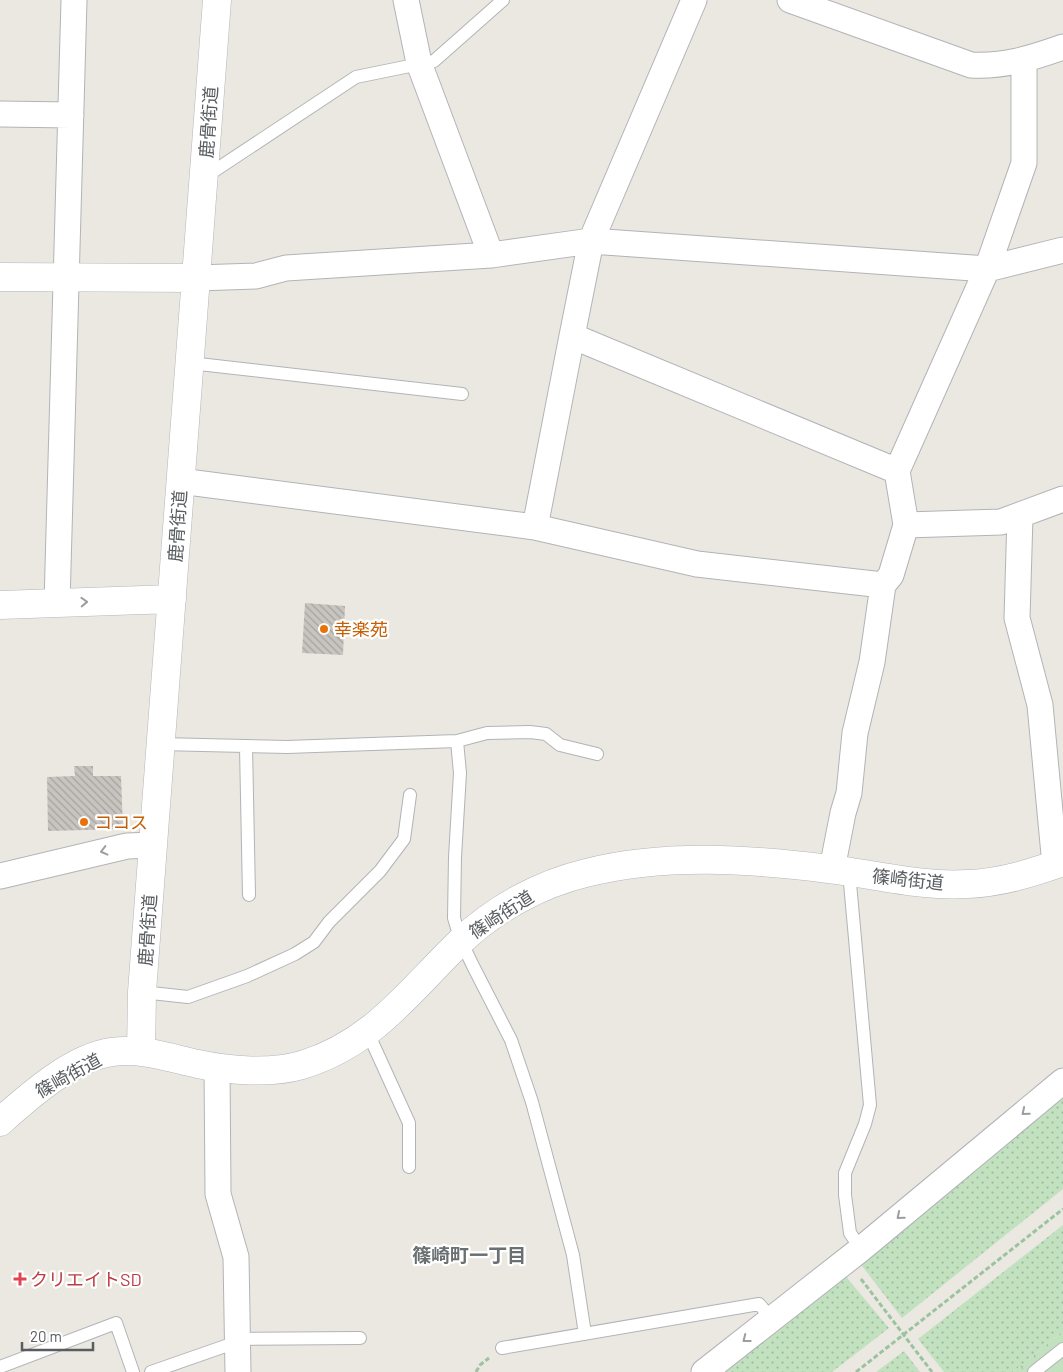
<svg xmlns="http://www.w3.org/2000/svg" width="1063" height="1372" viewBox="0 0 1063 1372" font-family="Barlow,'Noto Sans JP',sans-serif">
<defs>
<pattern id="grass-dots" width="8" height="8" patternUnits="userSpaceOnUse" patternTransform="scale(1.25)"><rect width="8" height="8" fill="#c2e1bf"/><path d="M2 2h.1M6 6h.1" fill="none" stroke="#a1ba9f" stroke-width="1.8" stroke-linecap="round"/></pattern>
<pattern id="park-crowns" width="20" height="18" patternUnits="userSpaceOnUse" patternTransform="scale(1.25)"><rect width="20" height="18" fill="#c2e1bf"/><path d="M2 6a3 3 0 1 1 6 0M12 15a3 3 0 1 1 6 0" fill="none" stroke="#a1ba9f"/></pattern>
<pattern id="building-back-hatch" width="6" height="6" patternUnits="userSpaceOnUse" patternTransform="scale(1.25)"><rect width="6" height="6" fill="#c8c5c0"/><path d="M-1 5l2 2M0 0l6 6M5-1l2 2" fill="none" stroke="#a5a39f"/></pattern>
</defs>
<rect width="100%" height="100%" fill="#ebe8e1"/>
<!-- grass -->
<path fill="url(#grass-dots)" d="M1063,1097V1189L902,1318L859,1262Z
M1063,1225V1331L1013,1372H944L918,1339Z
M842,1272L889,1328L832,1372H716Z
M904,1351L920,1372H876Z"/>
<!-- park -->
<path fill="url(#park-crowns)" d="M1063,1331V1372H1013Z"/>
<!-- building -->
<path fill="url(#building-back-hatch)" d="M305,603L345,606L343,655L302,653Z
M74,766H93V776H121L123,829L48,831L47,777L75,776Z"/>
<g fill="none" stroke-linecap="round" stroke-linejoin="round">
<defs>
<path id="lane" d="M205,177L356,77L434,61L503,0
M190,363L462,394
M457,741L460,773L455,857L454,918L461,941L473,966L511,1040L532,1102L573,1255L585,1334
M160,744L287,747L457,741L487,733L530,732L546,734L560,745L597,754
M246,747L249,895
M849,872L870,1105L865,1124L845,1173V1195L850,1233L861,1249
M142,992L188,997L247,976L295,954L314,942L329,922L380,871L404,839L410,795
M368,1033L409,1123V1167
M237,1339L360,1338
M502,1348L759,1304L772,1319
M0,1367L116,1323L133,1372
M151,1372L237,1342
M1034,1372L1063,1349"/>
<path id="street" d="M406,0L419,63L491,255
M694,0L591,241L572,336L897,471L906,525L891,575L883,585L872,662L855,733L849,793L843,813L832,869
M790,0L971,65C1004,67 1032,58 1063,47
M0,114L71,115
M197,278L256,276L286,268L491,255L591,241L987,269L1063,250
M897,471L987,269L1024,163V60
M180,481L535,527L697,564L883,585
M1020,516L1017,618L1040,705L1055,865
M906,525L1001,522L1063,499
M535,527L572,336
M57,603L74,0
M0,876L127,846L153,845
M217,1067L218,1194L236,1257L238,1372
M704,1372L861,1249L1063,1081"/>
<path id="secondary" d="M0,277L197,278
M0,605L172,599
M141,1052L142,992L153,845L217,0
M0,1122C29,1096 73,1057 112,1052C142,1048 170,1058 198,1064C230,1071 271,1074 302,1065C374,1043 409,991 460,942C494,909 540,884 586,873C665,853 749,859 829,869C874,874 921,887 967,884C1000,883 1032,873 1063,862"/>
</defs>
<!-- lane casing -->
<use href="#lane" stroke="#b1b4b7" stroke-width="14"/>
<!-- street casing -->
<use href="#street" stroke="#b1b4b7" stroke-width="27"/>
<!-- secondary casing -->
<use href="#secondary" stroke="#b2b6ba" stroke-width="29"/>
<!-- path -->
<path stroke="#9ac3a2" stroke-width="3" stroke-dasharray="5 2.5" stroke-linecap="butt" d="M861,1279L932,1372
M476,1372L480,1365L489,1358
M856,1372L1063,1209"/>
<!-- lane -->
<use href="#lane" stroke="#fff" stroke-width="12"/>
<!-- street -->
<use href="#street" stroke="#fff" stroke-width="25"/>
<!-- secondary -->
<use href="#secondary" stroke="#fff" stroke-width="28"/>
</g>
<!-- one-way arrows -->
<defs><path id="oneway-chevron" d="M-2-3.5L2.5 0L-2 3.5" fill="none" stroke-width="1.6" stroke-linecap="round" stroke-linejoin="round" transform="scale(1.25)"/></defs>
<g stroke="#9b9ea0">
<use href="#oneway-chevron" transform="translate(84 602) rotate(-2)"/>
<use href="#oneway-chevron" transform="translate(104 851) rotate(166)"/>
<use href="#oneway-chevron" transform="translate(1025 1112) rotate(140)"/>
<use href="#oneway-chevron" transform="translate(900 1216) rotate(140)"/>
<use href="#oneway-chevron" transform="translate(746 1339) rotate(142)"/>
</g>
<!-- markers -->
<g fill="#e8710a" stroke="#fff" stroke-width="2">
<circle cx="324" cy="629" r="5"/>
<circle cx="84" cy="822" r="5"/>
</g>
<path fill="#e0444e" stroke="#fff" stroke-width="2" d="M17.5 1271.5h5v5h5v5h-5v5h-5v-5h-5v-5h5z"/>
<g text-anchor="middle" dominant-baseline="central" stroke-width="4.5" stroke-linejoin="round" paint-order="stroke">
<!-- street labels -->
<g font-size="18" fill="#595d60" stroke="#fff">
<text transform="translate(208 122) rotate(-86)">鹿骨街道</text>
<text transform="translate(177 526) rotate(-86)">鹿骨街道</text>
<text transform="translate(908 879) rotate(6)">篠崎街道</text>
<text transform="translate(501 914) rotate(-33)">篠崎街道</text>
<text transform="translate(147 930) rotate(-86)">鹿骨街道</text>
<text transform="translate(68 1075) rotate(-29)">篠崎街道</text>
</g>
<!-- food labels -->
<g font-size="18" fill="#c56008" stroke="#fff" text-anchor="start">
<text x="334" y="629">幸楽苑</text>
<text x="94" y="822">ココス</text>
</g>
<!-- health labels -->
<g font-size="18" fill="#be3a42" stroke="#fff" text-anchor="start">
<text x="30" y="1279">クリエイトSD</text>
</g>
<!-- neighbourhood labels -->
<g font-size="19" font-weight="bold" fill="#6a6f72" stroke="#fff">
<text x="469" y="1254">篠崎町一丁目</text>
</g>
</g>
<!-- scale -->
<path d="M22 1342v8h71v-8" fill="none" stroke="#595d60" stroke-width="2.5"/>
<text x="30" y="1342" font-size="15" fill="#595d60" stroke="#ffffff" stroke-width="4" paint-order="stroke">20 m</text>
</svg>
